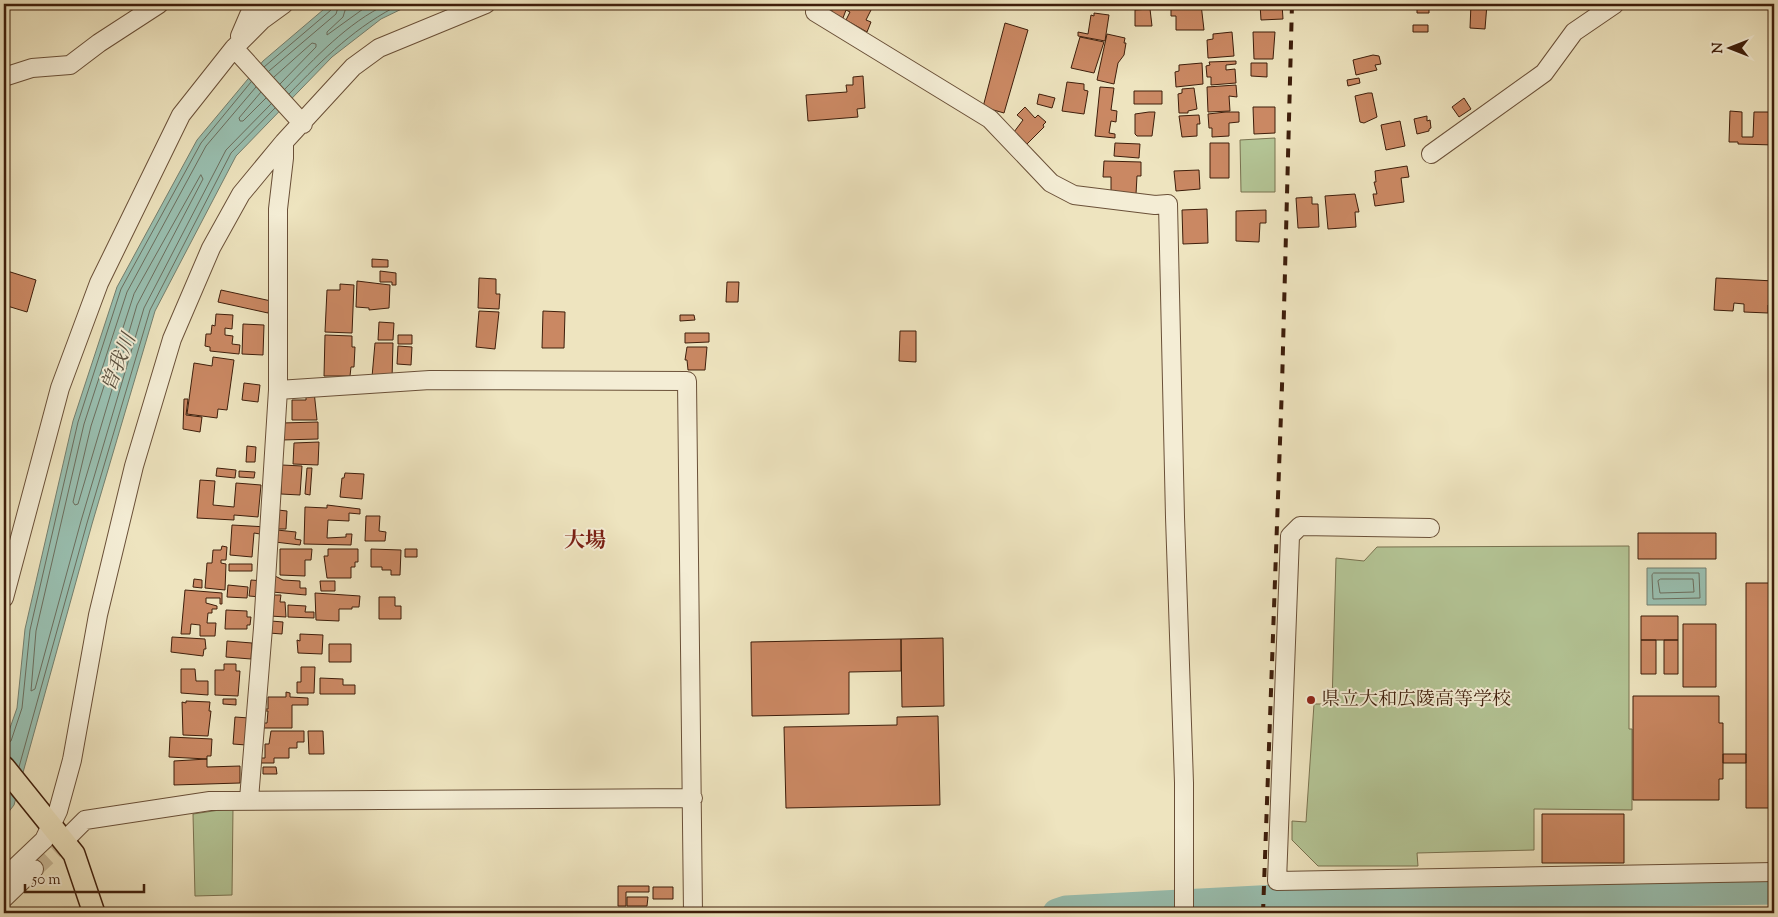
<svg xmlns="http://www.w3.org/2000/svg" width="1778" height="917" viewBox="0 0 1778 917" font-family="'Sorts Mill Goudy','Noto Serif JP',serif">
<rect width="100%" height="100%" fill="#eee4bf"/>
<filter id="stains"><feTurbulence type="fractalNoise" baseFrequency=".004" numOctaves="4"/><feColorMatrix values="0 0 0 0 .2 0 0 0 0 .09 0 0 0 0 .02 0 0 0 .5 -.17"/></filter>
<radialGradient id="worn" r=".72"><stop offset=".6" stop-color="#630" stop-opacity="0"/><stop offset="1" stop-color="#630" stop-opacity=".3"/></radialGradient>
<!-- green -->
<path fill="#b4c596" stroke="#797250" d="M1275,138V192H1241L1240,140Z
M1629,546V729H1632V810L1534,809V850L1417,853L1418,866H1318L1292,840V821L1306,822L1314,704H1332L1336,558L1364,561L1377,547Z
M233,808L232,895L195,896L193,814Z"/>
<!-- water -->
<path fill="#99bfb0" stroke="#757f6e" d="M330,4H412L381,19L332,57L236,156L155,311L92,524L14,805L4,818V745L17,708L25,629L73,421L117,287L197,140L263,61Z
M1647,568H1706V605H1647Z"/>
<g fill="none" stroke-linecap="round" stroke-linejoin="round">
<!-- shore -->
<path stroke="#6c6e5e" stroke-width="1" d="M347,4L343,17L327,32V35L370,4
M264,67L331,10L333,4
M269,71L336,14L339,4
M274,77L312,43L316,44V47L280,84
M256,87L206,146L127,292L84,424L36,631L31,691L35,689L81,521L144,308L226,150L271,104
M285,89C315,58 347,23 387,4
M261,92L239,118L240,121H243L266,98
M289,94C323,59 357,25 401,4
M201,175L203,179L137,305L78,504L75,505L73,502L91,426L134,294Z
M1654,573H1699L1700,598L1653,599L1652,575Z
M1661,579H1693L1694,592L1660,593L1658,581Z
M4,744L11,741L22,708L30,630L78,422L121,289L201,143L251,82
M19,767L87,523L150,310L231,153L275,108"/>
<!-- river -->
<path stroke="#99bfb0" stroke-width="29" d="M1057,913L1066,910L1277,899L1774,890"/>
</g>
<!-- building -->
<path fill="#ca8863" stroke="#3e1e0b" d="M835,4L840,7L842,4H874L866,20L871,22L867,32L846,20L850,12L846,10L843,18L831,12Z
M1040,4H1065V8L1040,9Z
M1175,4H1201L1204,30H1176V16H1171V6Z
M1260,4H1282L1283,19L1261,20Z
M1417,4H1429V13H1417Z
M1471,4H1487L1485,29L1470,28Z
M1150,9L1152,26H1135V10Z
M1094,13L1109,15L1105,41L1078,36V32L1088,34L1091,15L1094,16Z
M1005,23L1028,30L1004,113L983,107Z
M1413,25H1428V32H1413Z
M1232,32L1234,56L1208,58L1207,40L1213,39V34Z
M1253,32H1275L1273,59H1254Z
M1107,34L1125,38L1124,43H1126L1124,55L1118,63L1114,84L1097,80Z
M1080,37L1104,42L1094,73L1071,68Z
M1373,55L1379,56L1381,64L1375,65L1377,70L1356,75L1353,60Z
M1236,61V64L1226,65V70L1235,69L1236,83L1211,85V77H1207L1206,66L1210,65L1209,62Z
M1202,63L1203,84L1176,87L1175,72L1179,71V65Z
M1251,63H1267V77L1251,76Z
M863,76L865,108L857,109L858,117L808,121L806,95L847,92L846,85H853V77Z
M1359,78L1360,83L1348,86L1347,80Z
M1067,82L1084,84V90L1088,91L1084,114L1062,111Z
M1236,85L1237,97L1229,96L1230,111L1208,112L1207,87Z
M1100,87L1114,88L1111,110L1117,111L1116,122L1111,121L1109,133L1115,134V138L1095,136Z
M1194,88L1197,109L1188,111V113H1179L1178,94L1182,93V89Z
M1134,91H1162V104H1134Z
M1368,93H1372L1377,117L1364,123L1360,122L1355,96Z
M1039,94L1055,98L1052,108L1037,104Z
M1464,98L1471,109L1459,117L1452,107Z
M1025,107L1035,118L1038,115L1046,122L1043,125L1044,127L1026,145L1014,132L1023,120L1017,115Z
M1253,107H1275V133L1254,134Z
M1730,111L1742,112V137H1753L1754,112H1774V145L1738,144V142H1729Z
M1149,112H1155L1152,136H1137L1135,134V114Z
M1226,112H1239V122L1229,123V136L1212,137V128H1209L1208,114Z
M1199,115L1200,124H1197V136L1182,137L1179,116Z
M1427,116V121L1430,120L1431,128L1429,129V131L1417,134L1414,119Z
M1400,121L1405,146L1386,150L1381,125Z
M1115,143L1140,144L1139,158L1114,156Z
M1210,143H1229V178H1210Z
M1104,161L1141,162V176H1137L1136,194L1111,193V177H1103Z
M1407,166L1409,177L1401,178L1404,202L1375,206L1373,194H1377L1374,182H1376L1375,171Z
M1199,170L1200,189L1176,191L1174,171Z
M1355,194L1359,212H1355L1356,227L1328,229L1325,196Z
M1312,197V204H1318L1319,227L1298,228L1296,198Z
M1207,209L1208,243L1183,244L1182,210Z
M1266,210V223H1260L1259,242L1236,241V211Z
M372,259L388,260V267H372Z
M4,270L36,280L27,312L4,305Z
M380,271L396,273V285H392V282H380Z
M479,278L496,279V294H500L499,309L478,308Z
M1716,278L1774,281V305H1768V313L1744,312V304L1734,303L1733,311L1714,310Z
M357,281L390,285L389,308L369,310V308L356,307Z
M727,282H739L738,302H726Z
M340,284L354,285L352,333L325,332L327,290H340Z
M221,290L271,301L268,313L218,302Z
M479,311L499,312L495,349L476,347Z
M543,311L565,312L564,348H542Z
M216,314L233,315L232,329L225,328V335L233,336L232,344L240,345L239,354L210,351V347L205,346L206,334H211L212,325L215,326Z
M680,315H694L695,320L680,321Z
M379,322L394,323L393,340H378Z
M243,324L264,325L263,355L242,354Z
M900,331H916V362L899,361Z
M685,333H709V342L685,343Z
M325,335L352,336V347H355L354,367H351L350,376H324Z
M398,335H412V344H398Z
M375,343H393L392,379L372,377Z
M398,346L412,347L411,365L397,364Z
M687,347H707L705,370H688L687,360H685Z
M213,357L234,360L227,410L218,409L217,418L187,414L194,363L212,366Z
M244,383L260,385L258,402L242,400Z
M306,391H314L317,420H292V400H306Z
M184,399H188L186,415L202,417L200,432L183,429Z
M318,422V439L282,440V423Z
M319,442L318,465L293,464L294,443Z
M247,446L256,447L255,462H246Z
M282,465L302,466L300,495L281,494Z
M217,468L236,470L235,478L216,476Z
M307,468H312L310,495L305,494Z
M239,471L255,472L254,478L239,477Z
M345,473L364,474L362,499L340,497L342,478H344Z
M200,480L215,481L213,505L234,507L236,483L261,485L258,517L234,515V520L197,518Z
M327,505L360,509V514L349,513V521L328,520L327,538L346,537V534H352L351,545L304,544L305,507L327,508Z
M278,510L287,511L286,529H278Z
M366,516H380L379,531L386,532L385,541H365Z
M232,525L267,527L260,534L254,533L252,557L230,555Z
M277,530L296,532L295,539L301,540L300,545L275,542Z
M1638,533H1716V559H1638Z
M222,546L227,547L226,560H221V563L226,564L225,590L205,588L207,563H212L213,550H221Z
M280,549H312L311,560H305V576L280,575Z
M328,549H358V562H355V567H351V578H327L324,556H328Z
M371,549L401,550L400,575H391V570H382V567H371Z
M405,549H417V557H405Z
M229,564H252V571H229Z
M273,575L283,580L300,581V588H306V595L272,592Z
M194,579L202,580V588L193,587Z
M251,580L263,581L261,597L249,596Z
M320,581H335V591H321Z
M1746,583H1772V808H1746Z
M228,585L248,587L247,598L227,597Z
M185,590L222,593V604H220V598H206V603L217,606V609H212V613H208L207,623H216L215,636H200V625L191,624L190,634H181Z
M315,593L360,596L359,607H352V609H339V621L316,620Z
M271,595H281L280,602H285L286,617L270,616Z
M379,597H395V606H401V619H379Z
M288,605L306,606L305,612H314V618L288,617Z
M1772,609H1774V635H1772Z
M226,610L247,611V617H251L250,625H247V629H225Z
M1641,616H1678V640H1641Z
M271,621L283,622L282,634L269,633Z
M1683,624H1716V687H1683Z
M300,634L323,635L322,654L298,653L297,640L300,641Z
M172,637L205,639L206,649H204L203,656L171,652Z
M943,638L944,706L902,707L901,639Z
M901,639V671L849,672V714L752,716L751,642Z
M1641,640H1656V674H1641Z
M1664,640H1678V674H1664Z
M227,641L252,643L251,659L226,657Z
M329,644H351V662H329Z
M224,664H236V671H240L238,696L215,695V670H224Z
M301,667H315L314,693H297V682H301Z
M181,669H195L196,681H208V695L181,693Z
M320,678L343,679V685H355V694H320Z
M286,692L290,693V697L308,698V705H292V728H259V723H267L268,711H262L263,709H268V697H286Z
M1633,696H1719V723H1723V779H1719V800H1633Z
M223,699H236V705L223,704Z
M186,701L210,702L209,711H211L208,736L183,735L182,702L186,703Z
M938,716L940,805L786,808L784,727L897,725V717Z
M235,717L249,718L246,745L233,744Z
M271,731H304V742H297V748H289V758H274V763H261V758H265V744H269Z
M308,731H323L324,754H309Z
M170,737L212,739L211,756H207V759L169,757Z
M1772,739H1774V765H1772Z
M1723,754H1746V763H1723Z
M207,759V767L240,766V783L174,785V761Z
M263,767H276L277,774H263Z
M1542,814H1624V863H1542Z
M618,886H649V892H626V906H618Z
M653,887H673V899H653Z
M627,897H648L647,906H627Z"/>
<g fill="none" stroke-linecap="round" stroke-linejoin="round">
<!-- minor-tunnel -->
<path stroke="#cbbc9b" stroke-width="18" stroke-dasharray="18 9" stroke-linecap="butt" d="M34,869L67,838"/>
<defs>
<path id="minor" d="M820,4L815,12L990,119L1051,183L1074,195L1155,205L1168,204L1175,517L1184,783V913
M240,36L249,15L260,4
M234,48L303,124
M4,77L32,68L70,65L99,43L159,4
M1431,154L1544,73L1574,32L1615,4
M278,390L430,380L687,381L693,913
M1430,528L1300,526L1290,536L1277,881L1774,872
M4,598L60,388L99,283L181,115L234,48L262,20L284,4
M249,799L263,628L278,390V209L284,158V142
M67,838L85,820L210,801L693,798
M4,878L44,840L58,811L72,760L98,615L134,466L172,339L211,248L241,194L284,142L353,67L379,48L486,4
M4,898L34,869"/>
<path id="major" d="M4,767L74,854L94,913"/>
</defs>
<!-- minor casing -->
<use href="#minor" stroke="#6a5038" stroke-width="20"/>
<!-- major casing -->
<use href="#major" stroke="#3e1e0b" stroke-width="24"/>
<!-- minor -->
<use href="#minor" stroke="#f4edd5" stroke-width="18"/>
<!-- major -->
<use href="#major" stroke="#eee4bf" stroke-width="21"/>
<!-- rail -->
<path stroke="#3e1e0b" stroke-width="4" stroke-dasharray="9 9" stroke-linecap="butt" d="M1263,913L1282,386L1292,4"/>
</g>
<!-- markers -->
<circle fill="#8f2418" stroke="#f4edd5" stroke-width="2" cx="1311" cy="700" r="5"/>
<g text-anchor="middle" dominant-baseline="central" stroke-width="4" stroke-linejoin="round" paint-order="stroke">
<!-- poi labels -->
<g font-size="19" fill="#3e1e0b" stroke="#f4edd5" text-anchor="start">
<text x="1321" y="700">県立大和広陵高等学校</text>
</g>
<!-- water labels -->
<g font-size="20" font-style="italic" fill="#594e3d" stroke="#f4edd5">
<text transform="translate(120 363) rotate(-68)">曽我川</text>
</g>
<!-- quarter labels -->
<g font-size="21" font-weight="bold" fill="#7a1f14" stroke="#f4edd5">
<text x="585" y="542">大場</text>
</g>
</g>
<!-- margin -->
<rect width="1778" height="917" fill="none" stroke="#eee4bf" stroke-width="20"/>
<rect x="5" y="5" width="1768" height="907" fill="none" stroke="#3e1e0b" stroke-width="2.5"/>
<rect x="10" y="10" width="1758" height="897" fill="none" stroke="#3e1e0b"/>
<!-- north arrow -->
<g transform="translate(1730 48) rotate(270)" stroke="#f4edd5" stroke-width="4" paint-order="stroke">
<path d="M0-4L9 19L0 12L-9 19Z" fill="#3e1e0b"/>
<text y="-8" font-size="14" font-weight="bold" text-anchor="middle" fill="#3e1e0b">N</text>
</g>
<!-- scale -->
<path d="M25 884v8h119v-8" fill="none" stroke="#3e1e0b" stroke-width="2.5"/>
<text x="32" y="884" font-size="15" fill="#3e1e0b" stroke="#f4edd5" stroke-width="4" paint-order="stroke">50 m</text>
<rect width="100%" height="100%" filter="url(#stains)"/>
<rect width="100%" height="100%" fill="url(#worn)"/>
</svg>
